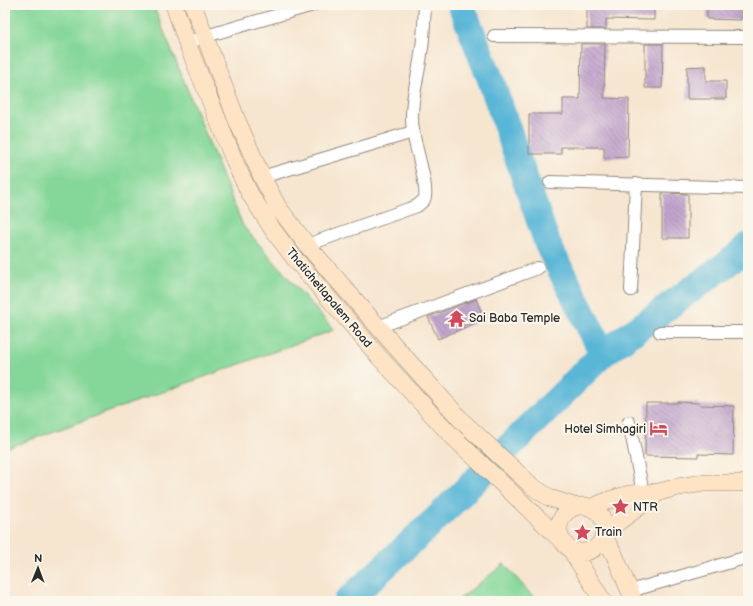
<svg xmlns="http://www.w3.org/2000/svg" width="753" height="606" viewBox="0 0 753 606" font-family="'Balsamiq Sans',sans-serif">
<defs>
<pattern id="building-back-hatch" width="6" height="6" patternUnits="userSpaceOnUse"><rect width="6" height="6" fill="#c2a5cd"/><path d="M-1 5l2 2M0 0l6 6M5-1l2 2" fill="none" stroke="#9e87a7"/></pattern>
</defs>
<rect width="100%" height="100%" fill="#fbf7ec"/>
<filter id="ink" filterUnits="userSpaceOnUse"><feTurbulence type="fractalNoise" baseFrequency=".025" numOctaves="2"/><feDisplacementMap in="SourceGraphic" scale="8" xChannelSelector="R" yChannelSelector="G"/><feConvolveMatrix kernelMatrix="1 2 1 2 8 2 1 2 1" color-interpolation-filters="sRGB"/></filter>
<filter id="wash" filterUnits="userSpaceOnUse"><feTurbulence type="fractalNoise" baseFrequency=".012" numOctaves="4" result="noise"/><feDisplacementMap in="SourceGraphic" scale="16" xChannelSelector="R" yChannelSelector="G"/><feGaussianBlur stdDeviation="0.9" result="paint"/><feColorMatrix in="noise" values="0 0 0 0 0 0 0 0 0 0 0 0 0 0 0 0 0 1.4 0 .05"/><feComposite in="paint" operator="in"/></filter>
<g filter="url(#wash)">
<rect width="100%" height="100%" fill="#f6e5cf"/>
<!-- garden -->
<path fill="#84d798" stroke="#588162" d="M5,5H153L243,226L334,330L5,449Z
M504,564L537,601H457Z"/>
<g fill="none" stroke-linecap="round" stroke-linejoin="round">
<!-- river -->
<path stroke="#58b6d7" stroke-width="27" d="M461,5L490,78L548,245L603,354
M347,601L435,520L603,354L740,254L748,246"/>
</g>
<g id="blocks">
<!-- building -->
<path fill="url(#building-back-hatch)" d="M587,5H654V20L606,19V29H587Z
M707,5H741V20L707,19Z
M581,44H605L604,98L629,99L628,157L604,158V147H561V154H529V114H563V99H580Z
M645,44H663L662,88H645Z
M706,66V81H726V99H687V67Z
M662,193L688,194V238H662Z
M476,299L484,319L438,339L428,317Z
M678,402L699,403V405L734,406L733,455L698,454V457L645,456L646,403H678Z"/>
</g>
</g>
<g filter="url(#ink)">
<use href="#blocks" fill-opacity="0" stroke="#90887d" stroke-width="1"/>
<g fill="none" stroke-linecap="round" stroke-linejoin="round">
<defs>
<path id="minor" d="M494,36L748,37
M187,43L206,36L313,5
M262,177L413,132
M550,182L748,188
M307,245L417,206C419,204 422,202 424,200C430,189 414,145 413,130C409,105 418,80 421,54C424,38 424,21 425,5
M631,290L636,184
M378,327L538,268
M660,332H748
M629,422L643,493
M630,591L748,557"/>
<path id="secondary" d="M174,5L187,43L236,165L250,194L273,230L295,259L380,358L449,433L560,539
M193,5L236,118L262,177L278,207L307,245L394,345L462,421L533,487L550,498L574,506
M559 529a23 23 0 1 1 46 0a23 23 0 1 1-46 0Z
M592,507L609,500L630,494L659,492L678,487L703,483H748
M605,532L659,492
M604,537L614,554L634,601
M571,550L603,601"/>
</defs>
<!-- minor casing -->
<use href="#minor" stroke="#90887d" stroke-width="14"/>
<!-- secondary casing -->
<use href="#secondary" stroke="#90887d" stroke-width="18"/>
<!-- minor -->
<use href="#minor" stroke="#fff" stroke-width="12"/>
<!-- secondary -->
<use href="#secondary" stroke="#fee4c5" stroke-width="17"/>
</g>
</g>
<!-- icons -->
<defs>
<symbol id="temple-bare" viewBox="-9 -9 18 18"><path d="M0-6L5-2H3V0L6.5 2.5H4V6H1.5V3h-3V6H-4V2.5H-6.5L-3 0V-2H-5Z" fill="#d1495b" stroke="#fbf7ec" stroke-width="2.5" paint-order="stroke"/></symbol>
<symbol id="hotel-bare" viewBox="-9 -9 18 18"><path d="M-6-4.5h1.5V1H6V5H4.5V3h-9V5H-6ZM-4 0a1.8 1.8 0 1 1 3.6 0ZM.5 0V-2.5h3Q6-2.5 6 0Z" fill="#d1495b" stroke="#fbf7ec" stroke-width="2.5" paint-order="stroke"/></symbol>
<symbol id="sight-bare" viewBox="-9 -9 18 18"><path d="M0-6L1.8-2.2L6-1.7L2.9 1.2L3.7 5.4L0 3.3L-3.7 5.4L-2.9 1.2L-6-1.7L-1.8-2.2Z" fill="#d1495b" stroke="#fbf7ec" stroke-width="2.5" paint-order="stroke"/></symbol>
</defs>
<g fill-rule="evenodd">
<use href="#temple-bare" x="444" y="306" width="25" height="25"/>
<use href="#hotel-bare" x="646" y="416" width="25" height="25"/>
<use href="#sight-bare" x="608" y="494" width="25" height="25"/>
<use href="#sight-bare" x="570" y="520" width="25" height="25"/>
</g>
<g text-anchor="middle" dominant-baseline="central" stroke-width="4" stroke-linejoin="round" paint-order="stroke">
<!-- street labels -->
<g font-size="12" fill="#2b2b2b" stroke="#fbf7ec">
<text transform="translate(329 298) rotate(50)">Thatichetlapalem Road</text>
</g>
<!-- poi labels -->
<g font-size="12" fill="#2b2b2b" stroke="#fbf7ec" text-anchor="start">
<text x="469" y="318">Sai Baba Temple</text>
<text x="646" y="429" text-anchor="end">Hotel Simhagiri</text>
<text x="633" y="507">NTR</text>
<text x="595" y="532">Train</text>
</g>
</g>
<!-- margin -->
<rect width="753" height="606" fill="none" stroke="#fbf7ec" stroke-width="20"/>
<!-- north arrow -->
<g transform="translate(38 568) rotate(1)" stroke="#fbf7ec" stroke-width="3" paint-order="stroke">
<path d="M0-3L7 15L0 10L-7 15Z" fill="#2b2b2b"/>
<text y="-6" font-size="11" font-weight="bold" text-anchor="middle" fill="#2b2b2b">N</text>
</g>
</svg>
